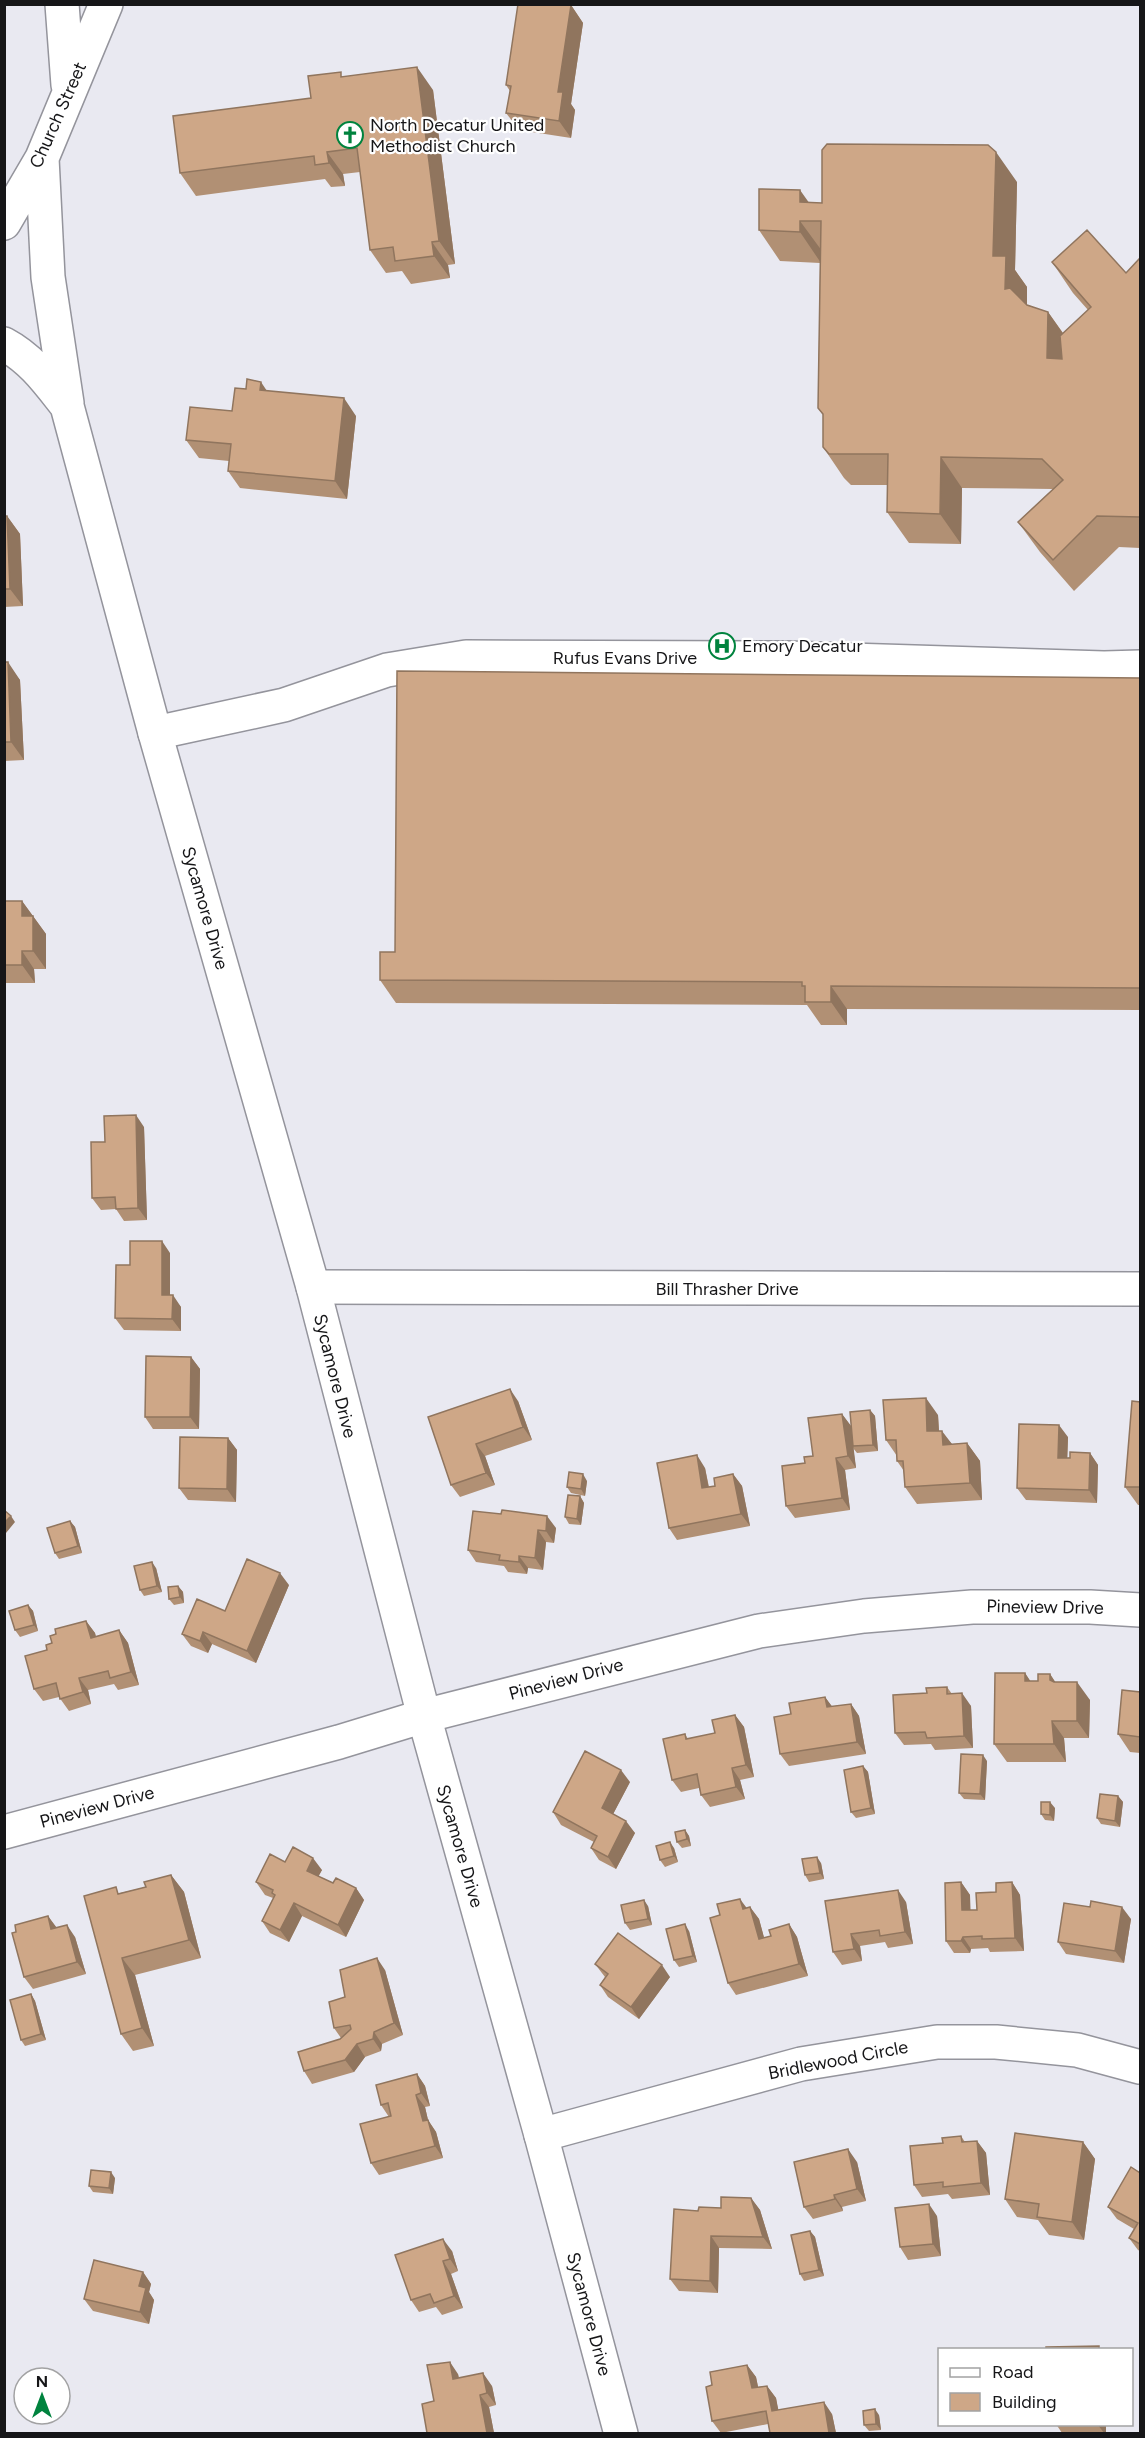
<svg xmlns="http://www.w3.org/2000/svg" width="1145" height="2438" viewBox="0 0 1145 2438" font-family="Figtree,sans-serif">
<rect width="100%" height="100%" fill="#e9e9f1"/>
<g fill="none" stroke-linecap="round" stroke-linejoin="round">
<defs>
<path id="street" d="M155,733L284,705L387,670L466,657L787,658L1104,668L1140,667
M313,1287L1140,1289
M4,1832L339,1742L424,1716L759,1631L864,1616L972,1607H1090L1140,1610
M541,2135L801,2064L937,2042H996L1077,2050L1140,2067"/>
<path id="secondary" d="M62,4L68,85
M42,158L48,277L67,403
M4,223L42,158L106,4
M4,344C32,359 48,382 67,406L155,733L313,1287L424,1716L541,2135L621,2434"/>
</defs>
<!-- street casing -->
<use href="#street" stroke="#94949c" stroke-width="36"/>
<!-- secondary casing -->
<use href="#secondary" stroke="#94949c" stroke-width="36"/>
<!-- street -->
<use href="#street" stroke="#fff" stroke-width="33"/>
<!-- secondary -->
<use href="#secondary" stroke="#fff" stroke-width="33"/>
</g>
<!-- wall -->
<path fill="#b19074" d="M571,5L583,23L571,104L575,110L571,138L519,130L506,113L510,91L506,85Z
M344,77L433,90L455,264L448,265L450,278L411,284L402,271L386,273L370,250L360,172L343,174L345,186L331,187L325,179L196,196L180,173L311,98Z
M1017,182L1015,270L1027,287V305L1048,312L1063,333L1088,310L1073,293L1052,262L1126,273L1140,258V548L1119,547L1074,591L1040,552L1018,522L1053,489L962,488L961,544L909,543L887,512L888,485H851L844,478L823,447V415L818,408L820,263L780,261L759,230L809,203H822Z
M266,391L356,416L347,499L240,488L228,471L229,461L199,458L186,440Z
M4,516H7L20,534L23,606L4,607Z
M4,662L20,680L24,760L4,761Z
M1140,678V1010L847,1009V1025H821L807,1005L396,1003L380,980L395,952Z
M4,901H22L46,934V969H34L35,983H4Z
M144,1127L147,1220L124,1221L116,1209L101,1210L92,1198L105,1142Z
M170,1253V1295L181,1307V1331L124,1330L115,1318L130,1265Z
M191,1357L200,1369L199,1429H153L145,1417Z
M518,1401L532,1440L485,1456L495,1485L460,1497L451,1485L428,1417Z
M1140,1402V1505H1138L1125,1487Z
M870,1410L875,1416L878,1451L857,1453L853,1448L856,1468L845,1470L850,1510L795,1518L786,1506L805,1463L813,1456L842,1414L851,1426Z
M938,1415L939,1431L952,1444L967,1443L980,1461L982,1500L917,1504L905,1487L904,1471L897,1461V1456L886,1440Z
M1068,1437L1067,1458L1090,1453L1098,1465L1097,1503L1026,1500L1017,1488Z
M228,1438L237,1450L236,1502L188,1500L179,1488Z
M705,1468L709,1487L715,1486L733,1474L742,1486L750,1526L677,1540L669,1528Z
M587,1481L585,1496L571,1493L567,1487Z
M580,1496L584,1503L581,1525L569,1524L565,1517Z
M473,1511L556,1528L554,1543L546,1542L543,1570L528,1568L527,1574L508,1572L504,1566L476,1562L468,1550Z
M70,1521L75,1527L82,1553L59,1559L55,1553Z
M156,1568L162,1592L144,1596L140,1590Z
M289,1585L256,1663L212,1644L208,1653L191,1646L182,1634L225,1611Z
M178,1586L183,1592L184,1603L174,1605L169,1599Z
M28,1605L33,1611L38,1631L20,1637L15,1630Z
M86,1621L95,1633L96,1637L119,1630L128,1643L139,1685L118,1690L114,1684L88,1690L91,1704L69,1711L59,1697L43,1701L34,1689L47,1650L56,1634Z
M1025,1673L1030,1681H1038L1050,1674L1055,1682L1090,1700L1089,1738H1064L1066,1762H1007L994,1744Z
M947,1687L952,1694L971,1706L973,1748L935,1750L931,1744L904,1745L895,1733L927,1693Z
M1140,1692V1753L1130,1752L1118,1734Z
M825,1697L832,1707L851,1704L859,1716L866,1754L789,1766L780,1754L791,1714Z
M735,1715L744,1727L754,1777L740,1780L745,1799L710,1807L701,1795L699,1788L681,1792L672,1780L685,1734L688,1739L715,1733Z
M987,1761L985,1800L964,1799L959,1793Z
M863,1766L868,1772L875,1814L856,1818L851,1812Z
M630,1782L613,1814L635,1833L616,1869L599,1860L591,1848L594,1842L561,1825L553,1812Z
M1118,1796L1123,1802L1120,1827L1101,1824L1097,1818Z
M1055,1808L1054,1821L1045,1820L1041,1814Z
M685,1830L689,1836L691,1846L682,1848L677,1842Z
M674,1848L678,1862L665,1867L660,1860Z
M285,1862L322,1870L318,1876L333,1883L356,1888L364,1900L346,1937L302,1916L289,1942L270,1933L262,1921L273,1898L265,1895L256,1882Z
M821,1863L824,1879L809,1882L805,1875Z
M171,1875L184,1892L201,1958L135,1975L154,2046L133,2051L121,2034L120,1893L146,1887Z
M961,1882L970,1895V1910H977L996,1892L1012,1882L1020,1895L1024,1951L990,1952L988,1948L971,1949L970,1953H954L946,1941Z
M825,1901L906,1902L913,1944L888,1948L885,1942L860,1946L862,1961L842,1965L833,1952Z
M648,1906L652,1925L630,1930L625,1923Z
M750,1907L759,1919L764,1938L771,1936L789,1924L797,1937L808,1976L736,1995L728,1983L747,1908Z
M1090,1907L1131,1919L1124,1963L1066,1954L1058,1942Z
M48,1916L56,1928L75,1937L86,1974L33,1989L24,1977L16,1932Z
M689,1931L697,1962L679,1967L674,1960Z
M595,1964L670,1977L639,2019L608,1997L600,1985L605,1977Z
M385,1970L403,2035L382,2044L381,2051L365,2057L354,2072L312,2084L304,2071L341,2038L334,2028L345,1997Z
M31,1994L35,2001L46,2040L25,2046L21,2040Z
M417,2074L425,2086L430,2106L425,2107L428,2120L436,2132L443,2158L379,2175L371,2163L389,2117L381,2105Z
M961,2136L965,2142L977,2141L986,2153L990,2195L952,2199L948,2194L922,2197L914,2185L943,2143Z
M1083,2142L1095,2159L1084,2240L1049,2235L1038,2220L1017,2217L1005,2199Z
M857,2162L866,2201L842,2207L843,2211L813,2219L804,2207Z
M1140,2173V2251L1138,2250L1129,2238L1134,2229L1117,2219L1108,2207Z
M115,2178L113,2194L93,2192L89,2186Z
M751,2198L760,2210L772,2249L719,2248L718,2293L679,2291L670,2279L698,2211L721,2208Z
M937,2216L941,2256L908,2260L900,2247Z
M810,2231L815,2237L824,2276L804,2281L800,2274Z
M452,2251L458,2271L451,2274L463,2308L442,2315L436,2307L419,2312L411,2300Z
M143,2272L151,2284L149,2292L154,2300L149,2324L93,2311L84,2299Z
M747,2365L756,2377L758,2387L767,2386L776,2398L778,2410L832,2414L836,2433H770L768,2424L721,2433L712,2421V2385Z
M458,2374L459,2378L492,2386L496,2405L489,2407L494,2433H427L434,2401Z
M879,2415L881,2430L869,2431L864,2425Z
M1056,2424H1106V2433H1062Z"/>
<!-- shaded-wall -->
<path fill="#90755e" d="M571,5L583,23L571,104L575,110L571,138L559,121L558,92Z
M417,67L433,90L455,264L439,241Z
M327,152L343,174L345,186L329,163Z
M996,152L1017,182L1015,270L1027,287V320L1005,289L993,256Z
M800,190L822,221L800,202Z
M800,221L822,251L821,263L800,232Z
M432,242L448,265L450,278L434,256Z
M1048,312L1069,342V389L1047,358Z
M261,382L273,400L260,390Z
M344,398L356,416L347,499L335,481Z
M941,457L962,488L961,544L940,514Z
M7,516L20,534L23,606L10,589Z
M8,662L20,680L24,760L11,742Z
M4,781H5L6,843L4,841Z
M22,901L46,934V969L33,951L22,916Z
M22,951L34,969L35,983L22,965Z
M831,986L847,1009V1025L831,1002Z
M136,1115L144,1127L147,1220L138,1208Z
M162,1241L170,1253V1307L162,1295Z
M173,1295L181,1307V1331L172,1319Z
M191,1357L200,1369L199,1429L190,1417Z
M510,1389L518,1401L532,1440L523,1427Z
M926,1398L938,1415L940,1449L927,1431Z
M870,1410L875,1416L878,1451L873,1445Z
M842,1414L851,1426L856,1468L848,1456Z
M1059,1425L1068,1437L1067,1470L1058,1458Z
M942,1431L955,1448L943,1445Z
M228,1438L237,1450L236,1502L227,1489Z
M967,1443L980,1461L982,1500L970,1483Z
M476,1444L485,1456L495,1485L486,1473Z
M1090,1453L1098,1465L1097,1503L1089,1490Z
M697,1455L705,1468L711,1500L702,1488Z
M836,1458L845,1470L850,1510L842,1498Z
M583,1474L587,1481L585,1496L581,1489Z
M733,1474L742,1486L750,1526L741,1514Z
M580,1496L584,1503L581,1525L577,1519Z
M11,1516L15,1522L6,1533L4,1531V1523Z
M547,1516L556,1528L554,1543L546,1531Z
M70,1521L75,1527L82,1553L78,1546Z
M538,1530L546,1542L543,1570L535,1558Z
M519,1556L528,1568L527,1574L519,1562Z
M152,1562L156,1568L162,1592L157,1586Z
M280,1573L289,1585L256,1663L247,1651Z
M178,1586L183,1592L184,1603L180,1597Z
M28,1605L33,1611L38,1631L34,1625Z
M86,1621L95,1633L99,1650L91,1638Z
M119,1630L128,1643L139,1685L131,1672Z
M203,1632L212,1644L208,1653L200,1641Z
M1025,1673L1037,1691L1025,1681Z
M1050,1674L1062,1692L1050,1680Z
M79,1678L88,1690L91,1704L83,1692Z
M1077,1682L1090,1700L1089,1738L1077,1721Z
M962,1693L971,1706L973,1748L964,1736Z
M825,1697L834,1709L827,1707Z
M851,1704L859,1716L866,1754L857,1742Z
M735,1715L744,1727L754,1777L746,1765Z
M1052,1721L1064,1738L1066,1762L1054,1744Z
M983,1755L987,1761L985,1800L980,1794Z
M863,1766L868,1772L875,1814L871,1808Z
M732,1768L740,1780L745,1799L736,1787Z
M621,1770L630,1782L610,1820L602,1808Z
M1118,1796L1123,1802L1120,1827L1115,1821Z
M1050,1802L1055,1808L1054,1821L1050,1815Z
M626,1821L635,1833L616,1869L608,1857Z
M685,1830L689,1836L691,1846L687,1839Z
M670,1842L674,1848L678,1862L674,1856Z
M817,1857L821,1863L824,1879L820,1873Z
M313,1858L322,1870L315,1883L307,1871Z
M171,1875L184,1892L201,1958L189,1940Z
M961,1882L970,1895L971,1923L962,1910Z
M1012,1882L1020,1895L1024,1951L1015,1938Z
M356,1888L364,1900L346,1937L338,1925Z
M898,1890L906,1902L913,1944L905,1932Z
M740,1899L749,1911L743,1909Z
M644,1900L648,1906L652,1925L648,1919Z
M294,1903L302,1916L289,1942L280,1930Z
M750,1907L759,1919L768,1952L759,1939Z
M1122,1907L1131,1919L1124,1963L1115,1951Z
M48,1916L57,1928L51,1929Z
M685,1924L689,1931L697,1962L693,1956Z
M789,1924L797,1937L808,1976L799,1964Z
M67,1925L75,1937L86,1974L77,1962Z
M851,1934L860,1946L862,1961L854,1949Z
M963,1937L971,1949L970,1953L961,1941Z
M122,1958L135,1975L154,2046L142,2028Z
M377,1958L385,1970L403,2035L394,2023Z
M662,1965L670,1977L639,2019L631,2007Z
M31,1994L35,2001L46,2040L41,2034Z
M374,2032L382,2044L381,2051L373,2039Z
M357,2044L365,2057L354,2072L345,2060Z
M417,2074L425,2086L430,2106L421,2093Z
M416,2095L425,2107L428,2120L436,2132L443,2158L435,2146L423,2121Z
M977,2141L986,2153L990,2195L981,2183Z
M1083,2142L1095,2159L1084,2240L1072,2222Z
M848,2149L857,2162L866,2201L857,2189Z
M111,2172L115,2178L113,2194L109,2188Z
M834,2195L842,2207L843,2211L835,2199Z
M751,2198L760,2210L772,2249L763,2237Z
M929,2204L937,2216L941,2256L933,2244Z
M810,2231L815,2237L824,2276L819,2270Z
M711,2236L719,2248L718,2293L710,2281Z
M443,2239L452,2251L458,2271L450,2259Z
M443,2261L451,2274L463,2308L454,2296Z
M143,2272L151,2284L149,2292L154,2300L149,2324L140,2312L139,2286Z
M450,2362L458,2374L461,2391L453,2379Z
M747,2365L756,2377L761,2401L752,2388Z
M483,2373L492,2386L496,2405L487,2393Z
M767,2386L776,2398L781,2423L772,2411Z
M480,2395L489,2407L494,2433H487Z
M824,2402L832,2414L836,2433H829Z
M875,2409L879,2415L881,2430L876,2424Z
M1106,2424V2433H1104L1098,2425Z"/>
<!-- building -->
<path fill="#cea787" stroke="#90755e" stroke-width="1.5" d="M518,4L571,5L558,92H563L559,121L506,113L511,86L506,85Z
M417,67L439,241L432,242L434,256L395,261L393,247L370,250L357,148L327,152L329,163L315,165L314,156L180,173L173,116L311,98L308,76L341,72V77Z
M827,144L988,145L996,152L993,256H1006L1005,289L1010,288L1027,305L1048,312L1047,358L1062,359L1060,336L1091,307L1052,262L1087,230L1126,273L1140,258V517L1097,516L1053,560L1018,522L1063,480L1042,459L941,457L940,514L887,512L888,454H829L823,447V414L818,408L821,221H800V232L759,230V189L800,190V202L822,203V150Z
M247,379L261,382L260,390L344,398L335,481L228,471L231,444L186,440L190,407L232,411L235,388L246,389Z
M4,516H7L10,589H4Z
M4,662H8L11,742H4Z
M397,671L1140,678V988L831,986V1002H805V986H802V982L380,980V952H395Z
M4,901H22V916H33V951H22V965H4Z
M136,1115L138,1208L116,1209L115,1197L92,1198L91,1142H105L104,1116Z
M130,1241H162V1295H173L172,1319L115,1318L116,1265H130Z
M146,1356L191,1357L190,1417H145Z
M510,1389L523,1427L476,1444L486,1473L451,1485L428,1417Z
M926,1398L927,1431H942L943,1445L967,1443L970,1483L905,1487L903,1461H897L896,1440H886L883,1400Z
M1132,1401L1140,1402V1487H1125Z
M870,1410L873,1445L853,1446L850,1412Z
M842,1414L848,1456L836,1458L842,1498L786,1506L782,1466L805,1463L804,1457L813,1456L808,1418Z
M1019,1424L1059,1425L1058,1458H1070V1452L1090,1453L1089,1490L1017,1488Z
M180,1437L228,1438L227,1489L179,1488Z
M697,1455L702,1488L715,1486L714,1478L733,1474L741,1514L669,1528L657,1463Z
M569,1472L583,1474L581,1489L567,1487Z
M568,1495L580,1496L577,1519L565,1517Z
M4,1510L11,1516L4,1523Z
M502,1510L547,1516L546,1531L538,1530L535,1558L519,1556V1562L499,1560L500,1555L468,1550L473,1511L501,1514Z
M70,1521L78,1546L55,1553L47,1528Z
M247,1559L280,1573L247,1651L203,1632L200,1641L182,1634L197,1599L225,1611Z
M152,1562L157,1586L140,1590L134,1566Z
M178,1586L180,1597L169,1599L168,1587Z
M28,1605L34,1625L15,1630L9,1611Z
M86,1621L91,1638L119,1630L131,1672L110,1678L108,1671L79,1678L83,1692L60,1699L56,1683L34,1689L25,1656L47,1650L46,1645L52,1643L50,1636L56,1634L55,1629Z
M995,1673H1025V1681H1038V1674H1050V1680L1054,1682H1077V1721H1052L1054,1744H994Z
M947,1687V1694L962,1693L964,1736L927,1738L925,1732L895,1733L893,1695L927,1693L926,1688Z
M1122,1690L1140,1692V1737L1118,1734Z
M825,1697L827,1707L851,1704L857,1742L780,1754L774,1717L791,1714L789,1703Z
M735,1715L746,1765L732,1768L736,1787L701,1795L697,1774L672,1780L663,1739L685,1734L686,1739L715,1733L712,1720Z
M585,1751L621,1770L602,1808L626,1821L608,1857L591,1848L597,1836L553,1812Z
M961,1754L983,1755L980,1794L959,1793Z
M863,1766L871,1808L851,1812L844,1770Z
M1100,1794L1118,1796L1115,1821L1097,1818Z
M1041,1802H1050V1815L1041,1814Z
M685,1830L687,1839L677,1842L675,1832Z
M670,1842L674,1856L660,1860L656,1846Z
M293,1847L313,1858L307,1871L333,1883L336,1878L356,1888L338,1925L294,1903L280,1930L262,1921L275,1895L272,1893L273,1890L256,1882L270,1854L285,1862Z
M817,1857L820,1873L805,1875L802,1859Z
M171,1875L189,1940L122,1958L142,2028L121,2034L84,1896L116,1887L118,1894L146,1887L144,1882Z
M961,1882L962,1910H977L976,1893L996,1892V1883L1012,1882L1015,1938L982,1939V1936L963,1937L961,1941H946L945,1883Z
M898,1890L905,1932L880,1936L879,1930L851,1934L854,1949L833,1952L825,1901Z
M740,1899L743,1909L750,1907L759,1939L771,1936L769,1930L789,1924L799,1964L728,1983L710,1918L720,1915L717,1904Z
M644,1900L648,1919L625,1923L621,1905Z
M1091,1901L1122,1907L1115,1951L1058,1942L1064,1903L1090,1907Z
M48,1916L51,1929L67,1925L77,1962L24,1977L12,1933L16,1932L15,1925Z
M685,1924L693,1956L674,1960L666,1929Z
M618,1933L662,1965L631,2007L600,1985L608,1974L595,1964Z
M377,1958L394,2023L374,2032L373,2039L357,2044L345,2060L304,2071L298,2052L340,2039L351,2029L350,2025L334,2028L329,2002L345,1997L340,1970Z
M31,1994L41,2034L21,2040L10,2000Z
M417,2074L421,2093L416,2095L423,2121L428,2120L435,2146L371,2163L360,2124L391,2116L388,2103L381,2105L376,2085Z
M1015,2133L1083,2142L1072,2222L1037,2217L1039,2204L1005,2199Z
M961,2136L962,2142L977,2141L981,2183L943,2187V2182L914,2185L910,2146L943,2143L942,2138Z
M848,2149L857,2189L834,2195L835,2199L804,2207L794,2162Z
M1131,2167L1140,2173V2244L1129,2238L1138,2223L1108,2207Z
M91,2170L111,2172L109,2188L89,2186Z
M721,2197L751,2198L763,2237L711,2236L710,2281L670,2279L674,2209L698,2211L699,2207L721,2208Z
M929,2204L933,2244L900,2247L895,2208Z
M810,2231L819,2270L800,2274L791,2235Z
M443,2239L450,2259L443,2261L454,2296L434,2303L430,2294L411,2300L395,2255Z
M94,2260L143,2272L139,2286L146,2288L140,2312L84,2299Z
M1099,2346V2349H1046V2347Z
M450,2362L453,2379L483,2373L487,2393L480,2395L487,2433H427L422,2404L434,2401L427,2365Z
M747,2365L752,2388L767,2386L772,2411L824,2402L829,2433H770L766,2411L712,2421L706,2387L712,2385L710,2372Z
M875,2409L876,2424L864,2425L863,2411Z"/>
<!-- icons -->
<defs>
<symbol id="church-ring" viewBox="-11 -11 22 22"><circle r="9.5" fill="#fff" stroke="#00833e" stroke-width="1.5"/><path d="M-1.2-6h2.4v3.5h3.3v2.4h-3.3V6h-2.4V-.1h-3.3v-2.4h3.3Z" fill="#00833e"/></symbol>
<symbol id="hospital-ring" viewBox="-11 -11 22 22"><circle r="9.5" fill="#fff" stroke="#00833e" stroke-width="1.5"/><path d="M-5-5h3v3.5h4V-5h3V5h-3V1.5h-4V5h-3Z" fill="#00833e"/></symbol>
</defs>
<g fill-rule="evenodd">
<use href="#church-ring" x="335" y="120" width="30" height="30"/>
<use href="#hospital-ring" x="707" y="631" width="30" height="30"/>
</g>
<g text-anchor="middle" dominant-baseline="central" stroke-width="4.5" stroke-linejoin="round" paint-order="stroke">
<!-- street labels -->
<g font-size="18" fill="#161618" stroke="#fff">
<text transform="translate(58 115) rotate(-66)">Church Street</text>
<text x="625" y="658">Rufus Evans Drive</text>
<text transform="translate(205 908) rotate(74)">Sycamore Drive</text>
<text x="727" y="1289">Bill Thrasher Drive</text>
<text transform="translate(335 1376) rotate(76)">Sycamore Drive</text>
<text transform="translate(1045 1607) rotate(1)">Pineview Drive</text>
<text transform="translate(566 1679) rotate(-15)">Pineview Drive</text>
<text transform="translate(97 1807) rotate(-15)">Pineview Drive</text>
<text transform="translate(460 1846) rotate(74)">Sycamore Drive</text>
<text transform="translate(838 2060) rotate(-11)">Bridlewood Circle</text>
<text transform="translate(589 2314) rotate(75)">Sycamore Drive</text>
</g>
<!-- poi labels -->
<g font-size="18" fill="#161618" stroke="#fff" text-anchor="start">
<text x="370" y="125">North Decatur United<tspan x="370" dy="21">Methodist Church</tspan></text>
<text x="742" y="646">Emory Decatur</text>
</g>
</g>
<!-- border -->
<rect width="1145" height="2438" fill="none" stroke="#161618" stroke-width="12"/>
<!-- legend -->
<rect x="938" y="2348" width="195" height="78" fill="#ffffff" stroke="#a2a2a3" stroke-width="1.5"/>
<rect x="950" y="2368" width="30" height="9" fill="#ffffff" stroke="#a2a2a3" stroke-width="1.5"/>
<text x="992" y="2378" font-size="18" fill="#161618">Road</text>
<rect x="950" y="2393" width="30" height="18" fill="#cea787" stroke="#a2a2a3" stroke-width="1.5"/>
<text x="992" y="2408" font-size="18" fill="#161618">Building</text>
<!-- north arrow -->
<g transform="translate(42 2396)"><circle r="28" fill="#ffffff" stroke="#a2a2a3" stroke-width="1.5"/>
<path d="M0-4.5L10 22L0 15L-10 22Z" fill="#00833e"/>
<text y="-9" font-size="16" font-weight="bold" text-anchor="middle" fill="#161618">N</text>
</g>
</svg>
